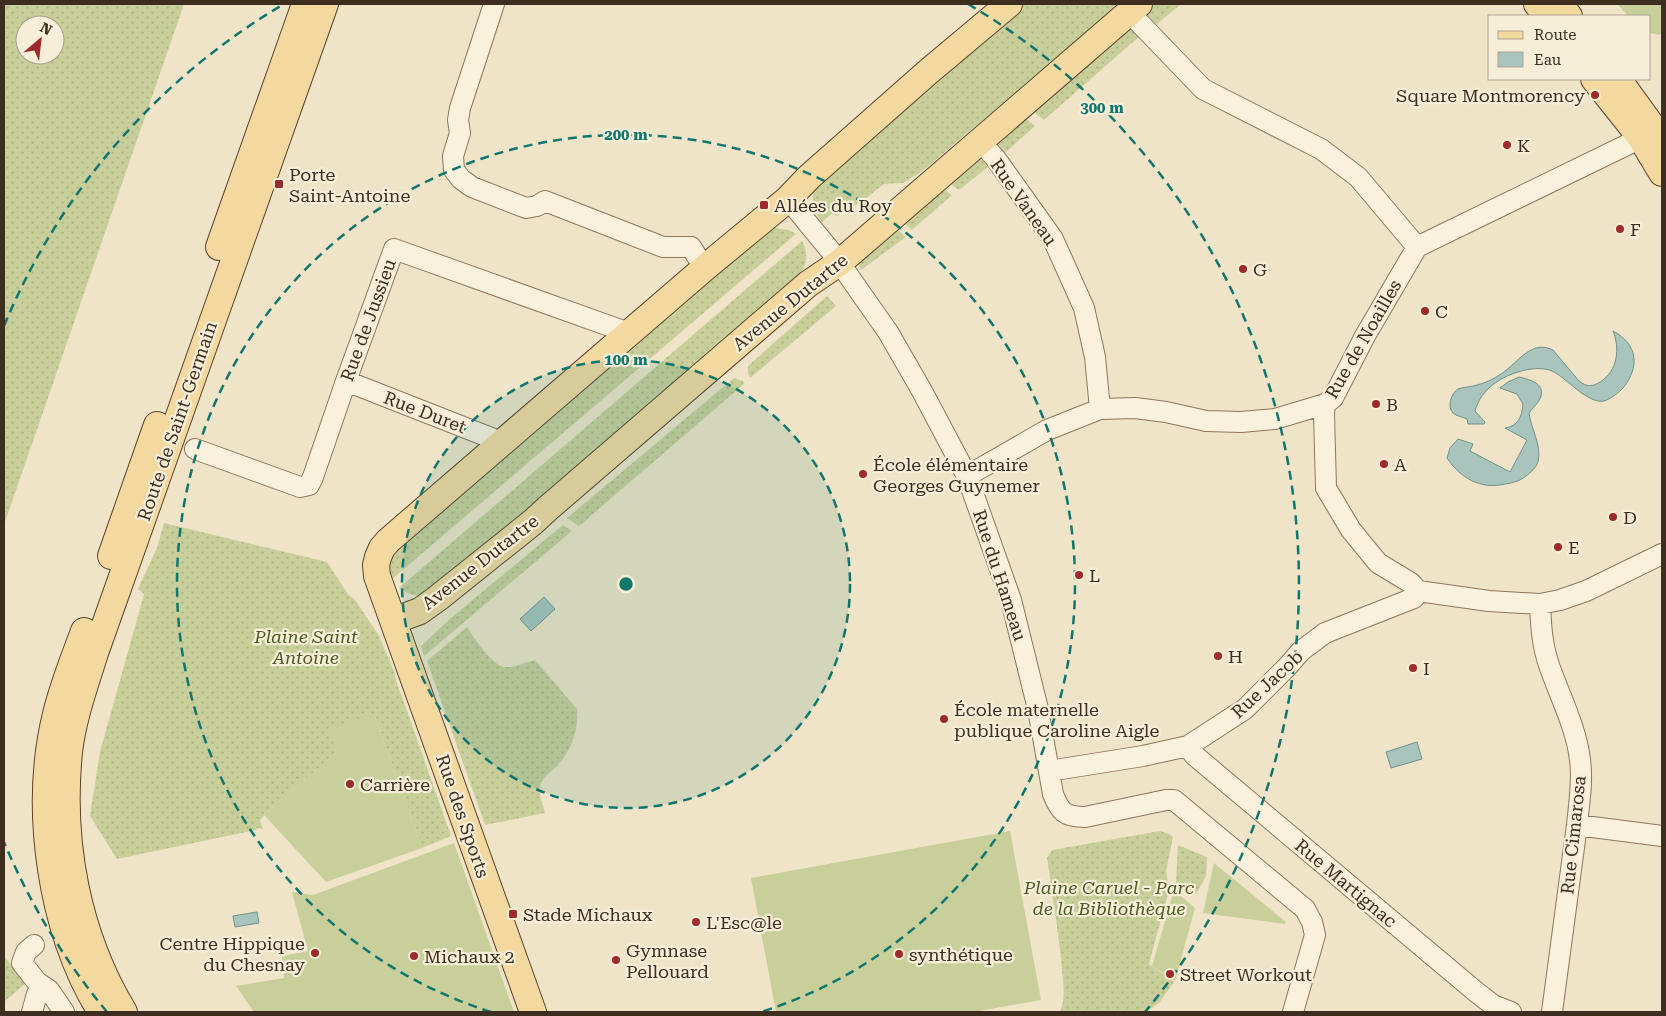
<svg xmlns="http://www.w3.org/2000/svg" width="1666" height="1016" viewBox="0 0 1666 1016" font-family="'Roboto Serif',serif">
<defs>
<pattern id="grass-dots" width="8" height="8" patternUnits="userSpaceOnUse" patternTransform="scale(1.25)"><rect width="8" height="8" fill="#c9cf9b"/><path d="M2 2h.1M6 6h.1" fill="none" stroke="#aeb285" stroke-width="1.8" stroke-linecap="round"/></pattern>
</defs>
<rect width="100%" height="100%" fill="#f0e4c8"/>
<!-- grass -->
<path fill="url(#grass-dots)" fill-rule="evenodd" d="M4,4H184L4,525ZM25,25H55V55H25Z
M1024,4H1120L920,173L903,183L884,184L861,202L837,216L831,214L822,222C810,205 812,200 815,180Z
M1147,4H1181L1156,25L1140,10Z
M1131,21L1142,34L1044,120L1028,107Z
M1021,114L1035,126L1005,153L993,137Z
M974,152L988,167L959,190L944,179Z
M935,184L952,195L912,230L898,218Z
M891,224L906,237L861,270L857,261Z
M775,228L789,230L796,234L391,580L388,573L390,554L767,229Z
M802,241C809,254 807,264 799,276L436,588C420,597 414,598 399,588Z
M827,296L836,306L750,378L748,373V366Z
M734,378L743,381L744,384L579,526L567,518Z
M164,523L327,562L348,594L356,601L379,636L394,671L397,684L405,705L451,836L422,848L374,714L336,753L264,815L260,821L263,829L257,828L256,830L117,859L90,816L100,752L144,594L138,589L157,548Z
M563,525L572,531L424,656L421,646L451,618Z
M467,627C474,638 491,664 504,667C514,668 526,662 535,660L577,709C579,731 571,750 557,766C552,771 544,776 541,783C537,792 543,804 545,813L485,825L427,661Z
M1160,831L1169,834L1173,837L1166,871L1169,890L1149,964L1174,982L1159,1003L1146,1012H1060C1067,996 1062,976 1061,958C1057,925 1052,891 1047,858L1052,850Z
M1178,845L1207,857L1206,876L1196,894L1176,883Z
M4,956L26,983L4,1002Z"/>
<!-- garden -->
<path fill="#c9cf9b" d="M1617,4H1662V32L1659,35L1650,33V16H1628Z
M374,714L422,848L326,882L264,815L336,753L329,730Z
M1010,831L1041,1000L974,1012H776L751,878Z
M454,843L514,1012H254L236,986L284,978L282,956L308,951L292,892L313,895Z
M1214,863L1286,922L1285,924L1203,913Z
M1174,890L1195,908L1175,981L1152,966Z"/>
<!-- water -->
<path fill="#a9c4bc" stroke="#6f938a" d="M1613,331C1638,344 1640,367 1623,388C1618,393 1611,399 1604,401C1587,404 1567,378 1552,371C1533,363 1499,376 1486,391C1481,396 1477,404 1475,411L1485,422L1484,424H1468L1467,419C1463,417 1456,416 1453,413C1447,407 1451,393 1458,389C1463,387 1471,387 1477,385C1485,383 1494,379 1501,374C1518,363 1531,339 1553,350L1579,381C1587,387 1592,387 1600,382C1618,371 1620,348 1613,331Z
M1519,377C1528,379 1545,383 1541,396C1540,402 1532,408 1529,413C1531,429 1542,445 1538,462C1536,468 1531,472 1526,476C1520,481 1513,483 1505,484C1481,490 1460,478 1447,458L1450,448L1458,439L1473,444L1470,451L1510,472L1527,440L1505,428C1518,426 1522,417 1523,404L1517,394L1500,388L1508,382Z
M544,597L555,609L531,631L520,619Z
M1417,742L1422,759L1391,768L1386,752Z
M257,912L259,923L235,927L233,916Z"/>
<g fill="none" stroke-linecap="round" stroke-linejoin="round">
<defs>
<path id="minor" d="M494,4L460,108L458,120L460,133L453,156L454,170L461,179L472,187L526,208L537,206L545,201L663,247H691L698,258L707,266
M1129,12L1203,89L1321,149L1358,177L1417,247
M981,142L996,159L1053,239L1084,308L1095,357L1100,409
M788,199L834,255L888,332L922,391L967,476L1011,600L1038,709L1053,794C1060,812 1065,817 1085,817L1166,800H1174L1305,909L1312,922L1315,935L1293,1012
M1417,247L1641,138
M346,381L504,443
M1325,404L1324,414L1326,488L1351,530L1378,563L1411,583L1418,591L1489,601L1540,604L1560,600L1586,591L1662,554
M195,449L300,487L309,485L313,477L346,381L394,249L629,333
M967,476L1047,430L1100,409L1135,408L1166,412L1206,421L1241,422L1275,419L1325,404L1333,398L1365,336L1417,247
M1540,604C1541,627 1542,646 1550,668C1560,696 1577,730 1580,760C1583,781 1579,804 1577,825L1552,1012
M1188,746L1194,755L1475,991L1493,1005L1511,1012
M1049,771L1143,756L1188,746L1245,709L1287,667L1301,651L1325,633L1414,598L1418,591
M1577,825L1662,836
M34,945L26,952L22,963L37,982L49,990L64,1012
M32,1012L37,994L49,990"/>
<path id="major" d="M1537,4L1547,16
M1559,4L1569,16
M1594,79L1641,138L1662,173
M1618,79L1662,140
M219,247L305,4
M111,556L157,425
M393,621L420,611L438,598L533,522L547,509L808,284L839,263L1139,4
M84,631C74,658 63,685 56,714C33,808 50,930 101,1012
M124,1012C77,934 60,842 69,752C73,718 85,685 95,653L325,4
M533,1012L377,576L376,565L378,557L382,548L388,541L707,266L788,199L809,177L928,72L1009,4"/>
</defs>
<!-- minor casing -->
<use href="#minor" stroke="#8d765c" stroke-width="22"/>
<!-- major casing -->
<use href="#major" stroke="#5b4430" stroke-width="28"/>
<!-- minor -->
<use href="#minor" stroke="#faf1dc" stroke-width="20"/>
<!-- major -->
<use href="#major" stroke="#f3d9a0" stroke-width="26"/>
</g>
<!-- distance rings -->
<circle cx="626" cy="584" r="224" fill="#0f766e" fill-opacity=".12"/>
<g fill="none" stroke="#0f766e" stroke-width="2.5" stroke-dasharray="9 6">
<circle cx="626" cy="584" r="224"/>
<path d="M491 1012A449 449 0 1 1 761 1012"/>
<path d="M107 1012A673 673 0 0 1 4 842M4 326A673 673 0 0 1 284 4M968 4A673 673 0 0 1 1145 1012"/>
</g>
<!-- markers -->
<g fill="#9e2a2b" stroke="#f7eed8" stroke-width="2">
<circle cx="1595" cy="95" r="5"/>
<circle cx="1507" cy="145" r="5"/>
<rect x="274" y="179" width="10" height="10" rx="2.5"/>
<rect x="759" y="200" width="10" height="10" rx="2.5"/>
<circle cx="1620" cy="229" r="5"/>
<circle cx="1243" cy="269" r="5"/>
<circle cx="1425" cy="311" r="5"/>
<circle cx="1376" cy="404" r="5"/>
<circle cx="1384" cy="464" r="5"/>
<circle cx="863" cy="474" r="5"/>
<circle cx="1613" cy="517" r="5"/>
<circle cx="1558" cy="547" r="5"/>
<circle cx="1079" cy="575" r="5"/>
<circle cx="1218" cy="656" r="5"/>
<circle cx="1413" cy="668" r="5"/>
<circle cx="944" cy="719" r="5"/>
<circle cx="350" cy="784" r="5"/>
<rect x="508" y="909" width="10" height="10" rx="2.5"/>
<circle cx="696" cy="922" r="5"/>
<circle cx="315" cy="953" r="5"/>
<circle cx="899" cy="954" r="5"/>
<circle cx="414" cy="956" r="5"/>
<circle cx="616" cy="960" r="5"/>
<circle cx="1170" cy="974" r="5"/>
</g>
<g text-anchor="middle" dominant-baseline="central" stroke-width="4.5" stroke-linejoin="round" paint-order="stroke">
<!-- poi labels -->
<g font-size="18" fill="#3d2e20" stroke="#f7eed8" text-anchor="start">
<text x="1585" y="95" text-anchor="end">Square Montmorency</text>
<text x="1517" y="145">K</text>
<text x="289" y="174">Porte<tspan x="289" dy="21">Saint-Antoine</tspan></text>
<text x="774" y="205">Allées du Roy</text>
<text x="1630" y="229">F</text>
<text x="1253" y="269">G</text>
<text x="1435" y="311">C</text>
<text x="1386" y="404">B</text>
<text x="873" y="464">École élémentaire<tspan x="873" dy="21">Georges Guynemer</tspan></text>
<text x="1394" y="464">A</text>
<text x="1623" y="517">D</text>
<text x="1568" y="547">E</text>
<text x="1089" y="575">L</text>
<text x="1228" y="656">H</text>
<text x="1423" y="668">I</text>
<text x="954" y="709">École maternelle<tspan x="954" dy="21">publique Caroline Aigle</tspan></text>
<text x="360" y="784">Carrière</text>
<text x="523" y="914">Stade Michaux</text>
<text x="706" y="922">L'Esc@le</text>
<text x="305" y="943" text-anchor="end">Centre Hippique<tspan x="305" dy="21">du Chesnay</tspan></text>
<text x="626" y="950">Gymnase<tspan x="626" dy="21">Pellouard</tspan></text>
<text x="909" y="954">synthétique</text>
<text x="424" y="956">Michaux 2</text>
<text x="1180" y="974">Street Workout</text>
</g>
<!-- street labels -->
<g font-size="18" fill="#3d2e20" stroke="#f7eed8">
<text transform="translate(1024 202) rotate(55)">Rue Vaneau</text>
<text transform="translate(790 302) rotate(-39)">Avenue Dutartre</text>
<text transform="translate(368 320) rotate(-70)">Rue de Jussieu</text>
<text transform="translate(1363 339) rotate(-60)">Rue de Noailles</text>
<text transform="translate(425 412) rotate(21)">Rue Duret</text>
<text transform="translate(177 421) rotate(-71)">Route de Saint-Germain</text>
<text transform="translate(480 562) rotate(-38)">Avenue Dutartre</text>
<text transform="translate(1000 575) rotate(72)">Rue du Hameau</text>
<text transform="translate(1267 684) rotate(-43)">Rue Jacob</text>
<text transform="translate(463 816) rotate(71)">Rue des Sports</text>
<text transform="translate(1573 835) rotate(-84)">Rue Cimarosa</text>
<text transform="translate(1346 883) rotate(40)">Rue Martignac</text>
</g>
<!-- park labels -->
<g font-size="18" font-style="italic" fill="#4d5a26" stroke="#f7eed8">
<text x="306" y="636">Plaine Saint<tspan x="306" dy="21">Antoine</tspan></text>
<text x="1109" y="887">Plaine Caruel - Parc<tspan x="1109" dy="21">de la Bibliothèque</tspan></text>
</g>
</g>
<circle cx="626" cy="584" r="8" fill="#0f766e" stroke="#f7eed8" stroke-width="2.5"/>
<g font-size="15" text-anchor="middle" font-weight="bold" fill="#0f766e" stroke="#f7eed8" stroke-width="4.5" stroke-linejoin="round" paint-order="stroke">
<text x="1102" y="113">300 m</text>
<text x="626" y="140">200 m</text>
<text x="626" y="365">100 m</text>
</g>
<!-- border -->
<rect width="1666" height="1016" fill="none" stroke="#3d2e20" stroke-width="10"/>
<!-- legend -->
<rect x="1488" y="15" width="162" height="65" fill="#f7eed8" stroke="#ada18e"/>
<rect x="1498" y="31" width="25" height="8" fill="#f3d9a0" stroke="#ada18e"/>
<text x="1534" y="40" font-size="15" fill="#3d2e20">Route</text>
<rect x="1498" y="52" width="25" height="15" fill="#a9c4bc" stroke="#ada18e"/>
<text x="1534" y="65" font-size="15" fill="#3d2e20">Eau</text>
<!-- north arrow -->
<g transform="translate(40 40) rotate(28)"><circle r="24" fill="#f7eed8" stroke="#ada18e"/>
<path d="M0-4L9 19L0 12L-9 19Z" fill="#9e2a2b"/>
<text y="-8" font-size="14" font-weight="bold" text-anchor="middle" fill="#3d2e20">N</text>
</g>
</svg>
